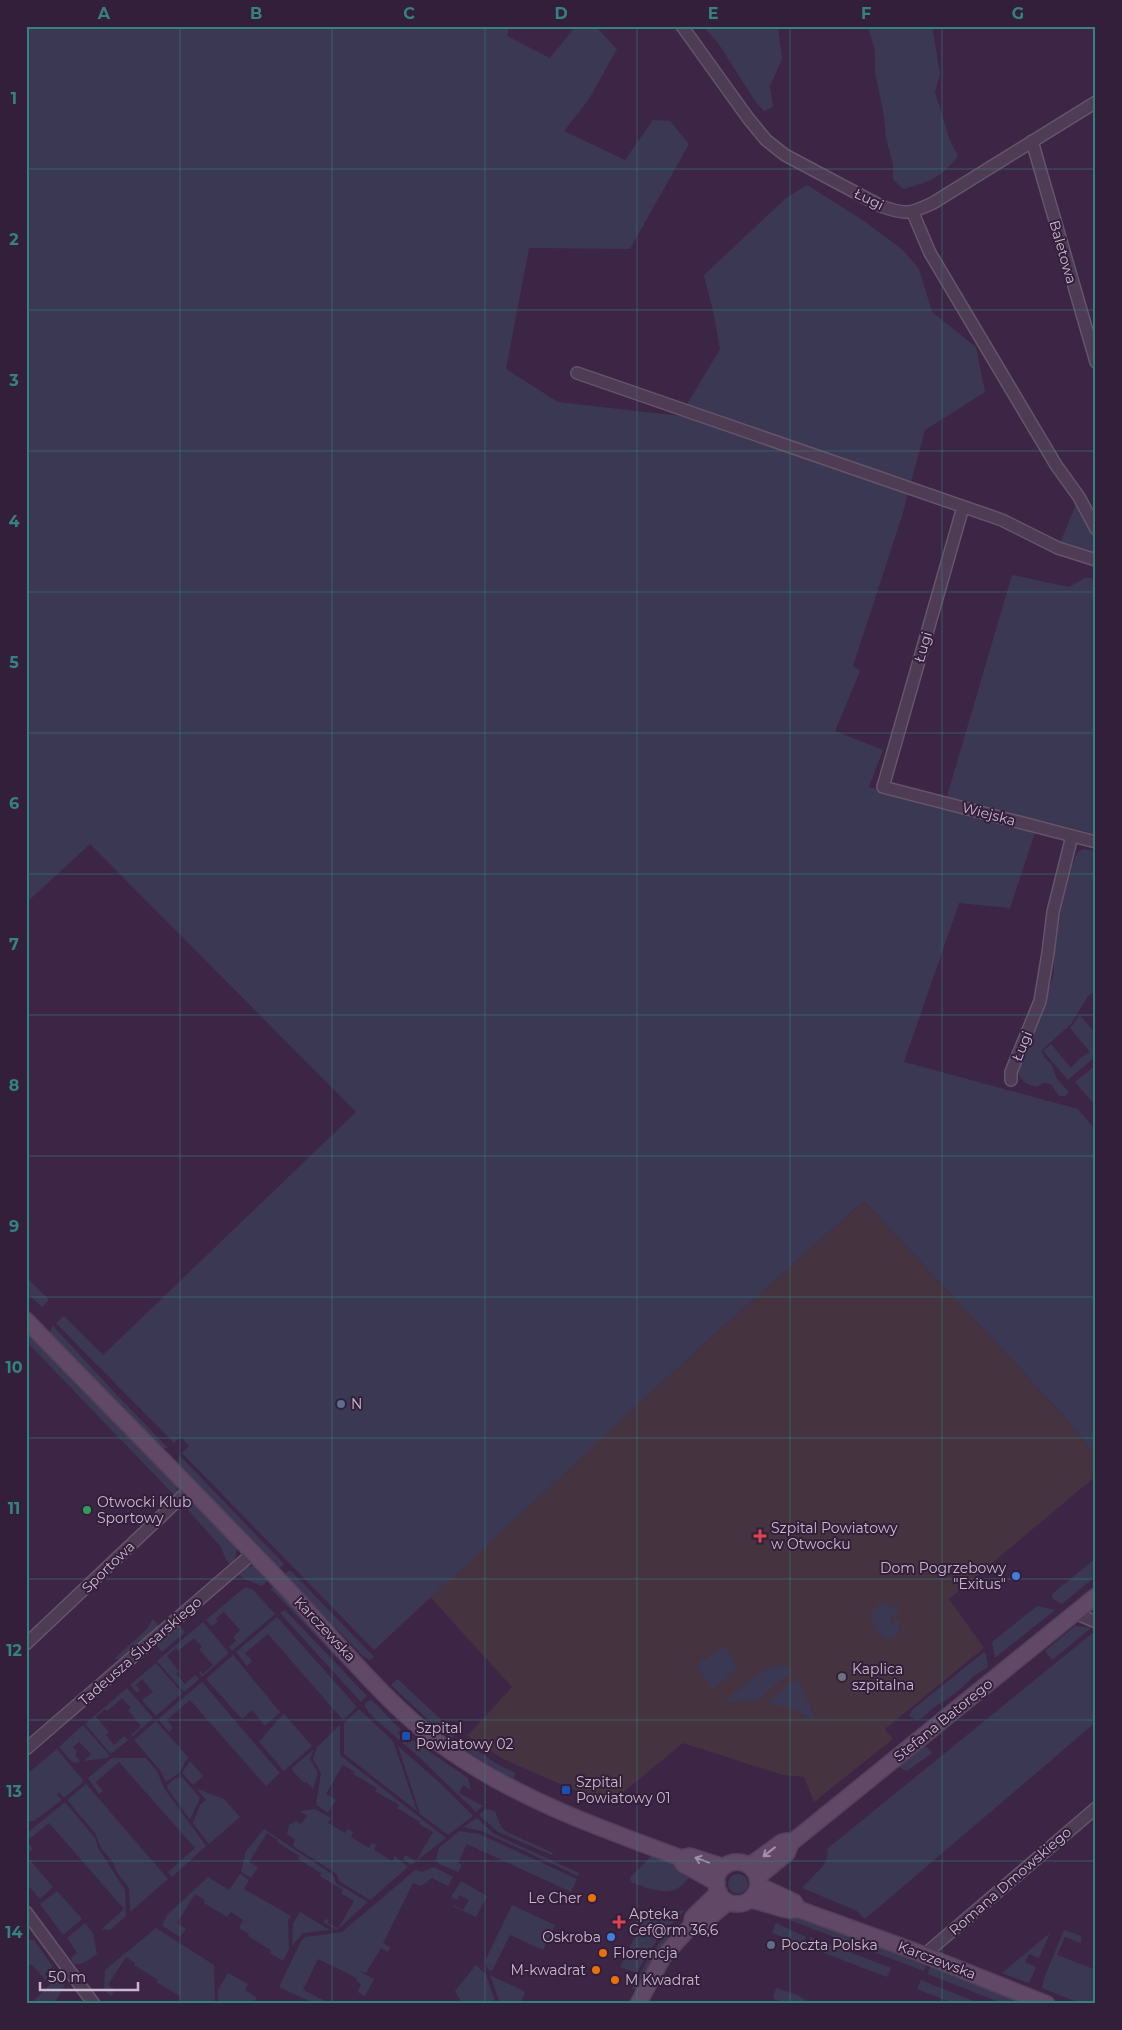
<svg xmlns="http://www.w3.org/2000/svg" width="1122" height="2030" viewBox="0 0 1122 2030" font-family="Montserrat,sans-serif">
<rect width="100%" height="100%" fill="#3d2645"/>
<!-- medical -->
<path fill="#453340" d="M864,1201L1063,1415L1096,1456V1476L949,1599L984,1648L885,1729L893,1739L814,1802L804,1777L783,1775L683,1743L608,1805L503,1759L467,1736L512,1687L430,1597L697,1350Z"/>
<!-- green -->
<path fill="#3b3854" d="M26,26H509L507,36L550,58L576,26H595L617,49L589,99L564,131L625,160L653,120L670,121L689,144L630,249L529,248L506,369L558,402L680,416L720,349L714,315L704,275L786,198L807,185L861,219L903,250L919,269L932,312L976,347L985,392L925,430L902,516L853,666L860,671L835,731L883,750L869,787L943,810L1012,575L1069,587L1085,578H1096V834L1039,820L1010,908L959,903L904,1062L1078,1109L1096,1131V1456L1063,1415L864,1201L697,1350L374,1650L182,1453L189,1446L181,1437L174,1443L56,1323L64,1316L103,1355L356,1112L90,844L26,903Z
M703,26H778L782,59L770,86L773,107L764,111L755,101L718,43Z
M868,26H932L940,74L935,92L950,141L958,156C941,178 929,182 903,189L893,179V164L886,138L883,110L875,73V51Z
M1079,497L1096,529V560L1058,548Z
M1083,849L1096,851V990L1088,996L1071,1024L1041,1051L1045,1058L1051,1064L1057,1079L1069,1092L1066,1096H1059L1051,1084L1044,1083L1036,1087C1026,1084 1019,1080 1017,1070L1053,978L1057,921L1067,885L1065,883L1077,853Z
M1080,1015L1096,1034V1056L1068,1080L1043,1051L1051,1044L1071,1068L1080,1058L1090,1052L1070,1028Z
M1096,1065V1101L1093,1103L1075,1082Z
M26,1277L49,1300L42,1307L26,1292Z
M53,1326L115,1393L168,1448H161L50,1335L51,1329Z
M26,1335L34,1336L177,1483V1492L174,1495L26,1341Z
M179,1455L284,1564L279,1569L178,1465Z
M185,1503H191L198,1507L237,1548L235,1559L230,1564L226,1560L221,1547L183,1504Z
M1096,1558V1576L1062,1604L1053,1599L1052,1594Z
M255,1566L269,1579L262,1586L245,1579L238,1574L246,1567Z
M288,1571H291L374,1657L370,1660L363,1656L284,1575Z
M275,1585L369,1688H366L274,1592L270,1590Z
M245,1587L253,1590L275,1614L232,1651L229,1647L236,1641L233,1637L240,1630L224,1612L216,1618L218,1621L212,1626L206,1620Z
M879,1604H886L899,1609V1612L889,1619L891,1623L900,1619C899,1657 871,1636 871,1612Z
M1037,1606L1055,1610L995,1658L992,1642Z
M285,1610L367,1696L361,1702L280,1613Z
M277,1617L357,1707L343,1720L268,1634L245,1653L252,1661L247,1666L236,1652Z
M153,1619L159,1626L121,1659H114L147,1629Z
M203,1622L229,1653L202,1677L199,1672L200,1671L203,1674L213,1665L199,1649L202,1647L194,1638L178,1651L176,1648L167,1656L179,1671L176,1674L185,1684L195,1675L199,1679L184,1692L157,1661Z
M179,1625L185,1632L162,1652L156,1645Z
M1075,1626L1091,1628L1052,1660L1045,1651Z
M1095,1631L1096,1722L865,1919L857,1911L802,1888L823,1866L828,1855L827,1849Z
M725,1646L737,1668L713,1690L696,1665Z
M984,1652L986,1654L988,1667C984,1670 979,1672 975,1675C968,1681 962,1688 955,1693C948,1699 940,1703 933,1708C927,1713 924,1718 917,1720L909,1716L912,1710Z
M233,1655L280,1712L265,1726L252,1710L242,1719L206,1679Z
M156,1663L182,1693L156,1716L142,1700L153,1692L142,1679L136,1685L140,1690L137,1693L130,1685Z
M782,1665L793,1670L757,1701L725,1702L726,1699C744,1686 760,1669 782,1665Z
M798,1679L815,1717L813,1720L793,1709L767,1702L790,1683Z
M396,1680H399L456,1734L452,1738L439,1730L391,1685Z
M202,1682L280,1773L266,1786L190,1700L167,1720L173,1728L169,1732L158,1719Z
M127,1688L153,1718L133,1736L131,1735L141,1726L128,1710L131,1708L122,1698L107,1711L105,1709L96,1717L109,1732L106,1735L114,1745L124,1736L128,1740L111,1754L85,1724Z
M372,1700L401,1730L398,1733L407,1743L411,1739L468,1778L471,1790L463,1785L459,1793L483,1806L476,1812L420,1758L374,1718L364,1706L367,1701Z
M359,1709L393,1741L417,1811L344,1754V1723Z
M284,1714L312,1746L284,1771L259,1742C268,1732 274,1723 284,1714Z
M156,1721L188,1757L180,1772L166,1782L160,1770L134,1740Z
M83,1725L110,1756L107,1758L84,1761L91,1754L79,1742L73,1747L77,1751L75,1755L80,1761L77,1763L72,1762L59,1747Z
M340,1725V1755L446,1838L411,1865L403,1859L405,1855L416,1861L433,1832L419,1824L420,1822L397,1808L399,1805L375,1791L377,1788L353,1774L355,1772L343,1765L326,1794L336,1800L328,1813L316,1805L321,1773L313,1759L317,1747Z
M463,1741L497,1764L515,1773L513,1780L460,1747Z
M924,1744L932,1753L907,1771L897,1766Z
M398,1746L441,1784L473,1816L448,1835L420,1814Z
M57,1749L83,1780V1782L64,1798L59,1792L57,1795L62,1800L34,1821H26V1775Z
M314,1749L310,1759L318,1773L313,1789L307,1782L304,1783L292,1770L293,1767Z
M112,1758H146L157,1771L164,1788L206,1846L172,1877L168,1872L195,1848L119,1762L96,1782L103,1791L99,1794L88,1778Z
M190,1761L203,1776L193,1785L182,1773Z
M182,1777L200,1798L190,1820L168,1789L167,1785L176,1778Z
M86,1784L168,1879L130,1912L129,1888L118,1874L113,1862L101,1848L95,1833L67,1800Z
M197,1789L224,1799L240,1817L209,1844L193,1823L200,1805L206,1800Z
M65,1802L95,1838L98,1848L125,1890L126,1916L110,1930L102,1929L124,1909L49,1823L27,1841L33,1849L29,1852L26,1848V1834Z
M315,1809L331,1818L328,1823L345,1833L348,1829L353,1832L351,1837L369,1848L372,1843L376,1845L374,1850L392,1861L395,1856L408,1867L370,1900L339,1881L337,1874L293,1846L295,1839L287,1834L289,1825L296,1821L301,1824L307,1816L300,1811Z
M486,1809L495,1811L501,1827L505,1831L553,1853L552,1855L498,1832L479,1815Z
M477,1818L494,1834L579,1873L578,1876L482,1831L463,1827Z
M264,1829L333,1875L336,1883L368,1902L337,1930L323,1922L326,1919L329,1920L328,1923L338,1929L354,1901L341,1893L343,1890L320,1876L321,1873L298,1859L299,1856L277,1842L278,1840L267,1833L249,1862L258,1867L251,1878L241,1872L246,1851Z
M459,1831L479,1834L577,1879L571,1892L467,1844L458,1863L462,1865L458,1872L439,1864L436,1860L439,1848Z
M658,1856L691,1873C677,1901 656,1890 632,1883L630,1878L650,1857Z
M30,1860L53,1887L40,1899L26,1883V1863Z
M434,1867L453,1877L448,1886L432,1878L421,1886L413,1883L383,1943L390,1947L388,1952L381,1948L366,1973L359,1971L374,1979L365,1996L358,1992L361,1984L356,1981L357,1978L318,1959L303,1990L331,2004H316L279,1987L301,1941L305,1937L342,1932L415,1870L422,1872Z
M728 1884a10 10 0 1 1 20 0a10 10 0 1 1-20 0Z
M240,1874L249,1880L244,1889L291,1916L288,1920L289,1949L283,1961L270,1953L271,1950L248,1936L249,1934L239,1928L243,1920L231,1912L227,1917L204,1903L205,1900L195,1894L177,1923L186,1929L180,1937L164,1927L162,1925L168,1914L208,1877L229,1890Z
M461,1881L487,1896L476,1917L453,1906L454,1905L463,1910L469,1900L459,1895L457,1900L451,1897Z
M57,1891L82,1919L63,1935L40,1904Z
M512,1905L555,1925L543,1950L510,1935L492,1971L488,1969L485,1961Z
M648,1908L684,1911L663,1932L638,1931Z
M300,1912L330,1930L303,1933L292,1946L293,1923Z
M784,1914L837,1930L926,1964L924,1971L787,1919Z
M85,1923L93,1933L97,1954C89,1960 84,1965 74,1964L71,1958L77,1953L67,1938Z
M776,1923L806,1937L802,1945L772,1933Z
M156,1928L214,1965L215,2004H187L179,1999L180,1996L156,1982L158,1980L134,1965L135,1963L126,1957L108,1985L115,1990L111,1996L104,1990L105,1970Z
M1064,1930L1081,1936V1943L1065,1937L1057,1955L1096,1970V2004H1082L1042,1988L1044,1978Z
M668,1932H671L670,1937L653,1960L637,1990L632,1989L650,1955Z
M1050,1933L1039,1958L1029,1954L1025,1962L1036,1967L1029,1983L1002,1973Z
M636,1934L660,1935L636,1973L620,1967Z
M810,1937L891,1968L887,1977L806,1946Z
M26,1940H34L65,1984L54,2004H30L50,1985L31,1964L26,1968Z
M476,1965L486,1974L496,2004H462L455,1991Z
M930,1966L1028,2004H1004L928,1974Z
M228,1973L248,1984L245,1990L257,1998L252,2004H218V1990Z
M490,1975L524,1991L525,1993L520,2004H500Z
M921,1980L981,2004H955L917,1989Z
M777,1988L797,1995L812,2004H791L773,1999L774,1993Z"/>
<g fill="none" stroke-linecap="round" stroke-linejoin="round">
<defs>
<path id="street" d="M682,26L748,118L766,140L785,155L881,206C905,215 910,214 933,203L1096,102
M1032,141L1096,362
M913,213L930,253L1056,465L1079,497L1096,529
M577,373L1002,520L1058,548L1096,560
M963,507L883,787L1096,842
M1011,1080V1072L1040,1001L1048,953L1053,912L1072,836
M1075,1613L1096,1622
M26,1644L190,1489
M26,1749L253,1553
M26,1912L94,2004
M924,1955L1096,1808"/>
<path id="secondary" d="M26,1320C109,1406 194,1491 276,1577C331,1634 386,1706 450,1751C520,1800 602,1829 681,1858L690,1856L724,1867
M681,1858L683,1864L717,1883
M716 1883a21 21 0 1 1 42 0a21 21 0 1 1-42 0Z
M749,1866L782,1842L787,1841L791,1843
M757,1878L787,1853L791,1843L1096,1596
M758,1885L794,1902L798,1909
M750,1900C763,1901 789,1914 798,1909L914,1951L1047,2004
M691,1926L698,1927L728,1902
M638,2004L663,1957L691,1926L693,1917L697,1913L719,1892"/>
</defs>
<!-- street casing -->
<use href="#street" stroke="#66536c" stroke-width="14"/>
<!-- secondary casing -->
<use href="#secondary" stroke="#54415b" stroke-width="18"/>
<!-- street -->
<use href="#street" stroke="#4e3b54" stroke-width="11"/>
<!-- secondary -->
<use href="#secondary" stroke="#614867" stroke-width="15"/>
</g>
<!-- one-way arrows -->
<defs><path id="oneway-shaft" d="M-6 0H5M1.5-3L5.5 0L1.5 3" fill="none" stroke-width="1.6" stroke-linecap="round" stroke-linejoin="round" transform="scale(1.25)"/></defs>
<g stroke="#a591aa">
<use href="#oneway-shaft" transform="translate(769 1852) rotate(142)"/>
<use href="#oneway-shaft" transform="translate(702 1860) rotate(-160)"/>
</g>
<!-- grid -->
<path fill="none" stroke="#348381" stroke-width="1" stroke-opacity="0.55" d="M180,26V2004M332,26V2004M485,26V2004M637,26V2004M790,26V2004M942,26V2004M26,169H1096M26,310H1096M26,451H1096M26,592H1096M26,733H1096M26,874H1096M26,1015H1096M26,1156H1096M26,1297H1096M26,1438H1096M26,1579H1096M26,1720H1096M26,1861H1096"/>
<!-- markers -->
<g fill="#5c6f8a" stroke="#331f3a" stroke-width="2">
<circle cx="341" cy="1404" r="5"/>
<circle cx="771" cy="1945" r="5"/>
</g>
<circle fill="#2e9e5b" stroke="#331f3a" stroke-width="2" cx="87" cy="1510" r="5"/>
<g fill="#e0444e" stroke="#331f3a" stroke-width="2">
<path d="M757.5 1528.5h5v5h5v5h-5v5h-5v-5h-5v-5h5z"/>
<path d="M616.5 1914.5h5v5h5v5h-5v5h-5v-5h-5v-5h5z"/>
</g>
<g fill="#3f7fe0" stroke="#331f3a" stroke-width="2">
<circle cx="1016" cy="1576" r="5"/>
<circle cx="611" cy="1937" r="5"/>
</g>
<circle fill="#6b7280" stroke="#331f3a" stroke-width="2" cx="842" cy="1677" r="5"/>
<g fill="#1a4fb4" stroke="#331f3a" stroke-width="2">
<rect x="401" y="1731" width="10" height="10" rx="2.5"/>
<rect x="561" y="1785" width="10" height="10" rx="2.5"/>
</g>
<g fill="#e8710a" stroke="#331f3a" stroke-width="2">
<circle cx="592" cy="1898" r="5"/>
<circle cx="603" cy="1953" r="5"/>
<circle cx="596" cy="1970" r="5"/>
<circle cx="615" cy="1980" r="5"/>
</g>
<g text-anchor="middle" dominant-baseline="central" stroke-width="4" stroke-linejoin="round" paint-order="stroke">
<!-- street labels -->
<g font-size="14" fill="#c9b8ce" stroke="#331f3a">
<text transform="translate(869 199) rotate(26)">Ługi</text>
<text transform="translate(1063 252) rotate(74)">Baletowa</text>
<text transform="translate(923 647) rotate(-74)">Ługi</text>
<text transform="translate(989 814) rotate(15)">Wiejska</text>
<text transform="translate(1022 1046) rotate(-68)">Ługi</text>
<text transform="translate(108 1567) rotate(-44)">Sportowa</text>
<text transform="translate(325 1629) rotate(47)">Karczewska</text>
<text transform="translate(140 1651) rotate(-41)">Tadeusza Ślusarskiego</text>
<text transform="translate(943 1720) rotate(-39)">Stefana Batorego</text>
<text transform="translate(1010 1881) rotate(-41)">Romana Dmowskiego</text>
<text transform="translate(937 1960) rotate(21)">Karczewska</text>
</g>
<!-- poi labels -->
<g font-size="14" fill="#c9b8ce" stroke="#331f3a" text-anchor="start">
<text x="351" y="1404">N</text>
<text x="97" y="1502">Otwocki Klub<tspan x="97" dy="16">Sportowy</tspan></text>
<text x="771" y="1528">Szpital Powiatowy<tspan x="771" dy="16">w Otwocku</tspan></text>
<text x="1006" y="1568" text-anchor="end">Dom Pogrzebowy<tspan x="1006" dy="16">"Exitus"</tspan></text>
<text x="852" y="1669">Kaplica<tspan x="852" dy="16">szpitalna</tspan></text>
<text x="416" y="1728">Szpital<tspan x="416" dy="16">Powiatowy 02</tspan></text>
<text x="576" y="1782">Szpital<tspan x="576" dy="16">Powiatowy 01</tspan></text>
<text x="582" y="1898" text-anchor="end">Le Cher</text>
<text x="629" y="1914">Apteka<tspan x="629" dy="16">Cef@rm 36,6</tspan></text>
<text x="601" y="1937" text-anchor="end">Oskroba</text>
<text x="781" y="1945">Poczta Polska</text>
<text x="613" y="1953">Florencja</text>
<text x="586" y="1970" text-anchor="end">M-kwadrat</text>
<text x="625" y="1980">M Kwadrat</text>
</g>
</g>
<!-- border -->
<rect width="1122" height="2030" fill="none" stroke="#331f3a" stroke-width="55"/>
<!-- scale -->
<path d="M40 1982v8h98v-8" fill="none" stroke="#c9b8ce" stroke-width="2.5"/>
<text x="48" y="1982" font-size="15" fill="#c9b8ce" stroke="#331f3a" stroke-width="4" paint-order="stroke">50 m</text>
<rect x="28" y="28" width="1066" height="1974" fill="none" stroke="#348381" stroke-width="2"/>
<g font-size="16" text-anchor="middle" font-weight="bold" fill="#348381">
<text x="104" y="19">A</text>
<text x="256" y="19">B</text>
<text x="409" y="19">C</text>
<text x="561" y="19">D</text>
<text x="713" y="19">E</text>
<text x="866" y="19">F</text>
<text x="1018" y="19">G</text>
<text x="14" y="104">1</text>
<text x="14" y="245">2</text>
<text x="14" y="386">3</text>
<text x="14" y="527">4</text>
<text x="14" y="668">5</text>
<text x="14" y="809">6</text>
<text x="14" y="950">7</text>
<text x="14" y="1091">8</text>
<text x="14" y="1232">9</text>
<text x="14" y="1373">10</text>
<text x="14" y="1514">11</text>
<text x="14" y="1656">12</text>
<text x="14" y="1797">13</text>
<text x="14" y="1938">14</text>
</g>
</svg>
